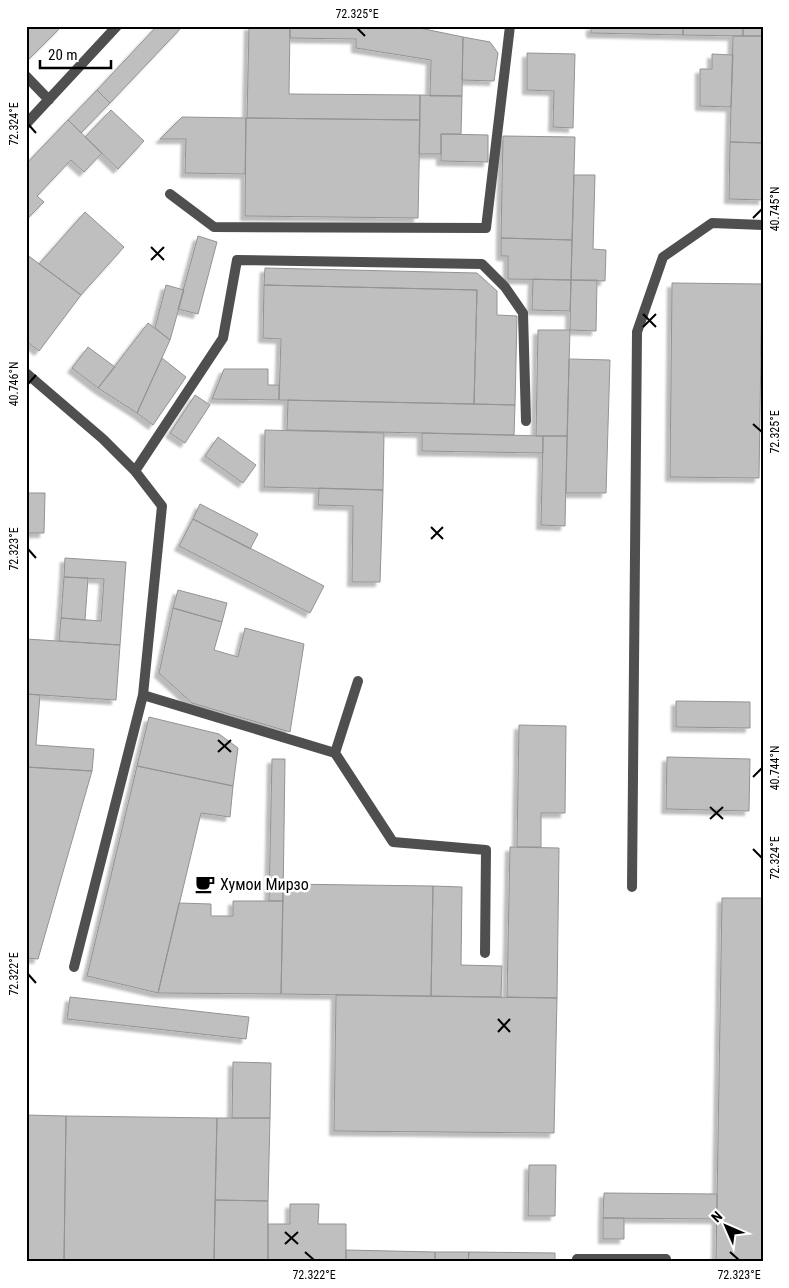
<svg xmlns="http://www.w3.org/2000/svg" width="789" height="1288" viewBox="0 0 789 1288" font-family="'Roboto Condensed',sans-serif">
<defs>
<filter id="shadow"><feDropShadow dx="-4.5" dy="4.5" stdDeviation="1" flood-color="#0004"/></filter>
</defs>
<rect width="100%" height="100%" fill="#fff"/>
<!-- building -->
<path fill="#bfbfbf" stroke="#939393" filter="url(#shadow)" d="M26,26H62L29,59L26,57Z
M157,26H183L110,103L97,90Z
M249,26H290L289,94L420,95V120L247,118Z
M290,26H410L463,37L462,96H430L431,60L356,48V39L290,38Z
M591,26H683V35L591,33Z
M683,26H743V36L683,35Z
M743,26H763V36H743Z
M733,36H763V143L730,142Z
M463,37L490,42L498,53L494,81L462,80Z
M527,53L575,54L573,128L553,127L554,91L527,90Z
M712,54L733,55L731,107L700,106V69H712Z
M97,90L110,103L81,133L68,120Z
M420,95L462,96L461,134H441V154H419Z
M111,110L144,141L118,169L85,137Z
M182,117L246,118L245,174L185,173L186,139H160Z
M246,118L420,120L418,218L245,216Z
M68,120L102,153L84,172L71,160L37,196L44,202L26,220V164Z
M441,134L488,135V162L441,161Z
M503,136L575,137L572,240L501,238Z
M730,142L763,143V200L729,199Z
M574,175H595L593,249L606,250L605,281L571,280Z
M85,212L124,247L81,295L39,264Z
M198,236L217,242L198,314L178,309Z
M501,238L572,240L571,280L508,279V256H501Z
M26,254L81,295L39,351L26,341Z
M265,268L477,273L497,291V315L517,316L515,405L474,404L477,290L264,285Z
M533,279L571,280L570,311L532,310Z
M571,280H597L596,331L570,330Z
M672,283L762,284L759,478L670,477Z
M762,284H763V356H761Z
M166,285L184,290L170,340L155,328Z
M264,285L477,290L474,404L279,400L281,339L263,338Z
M148,323L170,340L137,413L98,388Z
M538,330H570L567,436H536Z
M88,347L115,367L98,388L72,368Z
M162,358L186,377L153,425L137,413Z
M569,359L610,360L606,493H566Z
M224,369H268V385H279V400L212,399Z
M195,395L210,405L185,443L170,433Z
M288,400L515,405L514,435L287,430Z
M265,430L384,433L383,490L264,487Z
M422,433L543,436V453L422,451Z
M543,436H567L565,526L541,525Z
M218,437L256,465L243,483L205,456Z
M319,488L383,490L380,582H352L353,506L318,505Z
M26,493H45L44,533H26Z
M200,504L258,534L250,549L193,519Z
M193,519L324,586L310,613L179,546Z
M65,558L126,562L120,645L59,641L61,618L101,621L104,579L64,577Z
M64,577L88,578L85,620L61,618Z
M178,590L227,603L222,622L173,608Z
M173,608L222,622L214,650L238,657L245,628L304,644L290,732L192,703L159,673Z
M26,639L120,645L116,700L26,694Z
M26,694L40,695L36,745L94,749L92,771L26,767Z
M676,701L750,702V728L676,727Z
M149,717L219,734L238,748L233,786L137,766Z
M519,725L566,726L565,813H541V847H517Z
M667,757L750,759L749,811L666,809Z
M272,759H285L283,901H269Z
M137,766L233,786L230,817L201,813L158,993L87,976Z
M26,767L92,771L38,959L26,958Z
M510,847L559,848L557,998L507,997Z
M283,884L433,886L431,996L281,994Z
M433,886L462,887L461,965L502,966L501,997L431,996Z
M722,898H763V1262H716Z
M233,901H283L281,994L158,993L179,903L211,904V916H233Z
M336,995L557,998L554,1133L334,1131Z
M70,997L249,1017L246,1039L67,1019Z
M233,1062L271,1063L270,1118H232Z
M26,1115L66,1116L64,1262H26Z
M66,1116L217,1118L214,1262H64Z
M217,1118H270L268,1201L215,1200Z
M529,1165H556L555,1216H528Z
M604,1193L717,1194V1219L603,1218Z
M215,1200L268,1201V1262H214Z
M290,1204H319L318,1224H346V1262H268V1224H290Z
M603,1218H624V1239H603Z
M346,1250L435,1252V1262H346Z
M435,1252H469L468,1262H435Z
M469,1252L555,1253V1262H468Z"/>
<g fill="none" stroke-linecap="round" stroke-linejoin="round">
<!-- service -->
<path stroke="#4f4f4f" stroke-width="10" d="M26,76L49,100
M26,124L117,26
M170,194L214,227L486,228L510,26
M26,373L103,439L135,471L162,506L143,695L74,967
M135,471L223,338L237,260L482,264L505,287L523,313L526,421
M143,695L335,753L393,842L486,850L485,953
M335,753L358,681
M632,887L637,332L663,257L712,223L763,225
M577,1259H666V1262"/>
</g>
<!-- ticks -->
<path fill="none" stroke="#000" stroke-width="2" d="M357,28L365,36M28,124L36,133M753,218L762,209M151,247L164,260M151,260L164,247M643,314L656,327M643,327L656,314M28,384L36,375M753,424L762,432M431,527L443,539M431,539L443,527M28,549L36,558M218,740L231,752M218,752L231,740M753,777L762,768M710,807L723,819M710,819L723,807M753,849L762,858M28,974L36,983M498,1019L510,1032M498,1032L510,1019M285,1232L298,1244M285,1244L298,1232M305,1252L314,1260M730,1252L739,1260"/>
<!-- icons -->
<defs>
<symbol id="cafe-bare" viewBox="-9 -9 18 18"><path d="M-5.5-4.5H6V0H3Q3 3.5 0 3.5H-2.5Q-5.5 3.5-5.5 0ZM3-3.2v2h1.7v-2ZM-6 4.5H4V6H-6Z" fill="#000" stroke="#fff" stroke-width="2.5" paint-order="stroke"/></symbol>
</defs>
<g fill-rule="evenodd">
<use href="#cafe-bare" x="191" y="870" width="28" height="28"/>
</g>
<g text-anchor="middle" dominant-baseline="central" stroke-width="5" stroke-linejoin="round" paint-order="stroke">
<!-- poi labels -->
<g font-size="16" fill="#000" stroke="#fff" text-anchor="start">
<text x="220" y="884">Хумои Мирзо</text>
</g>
</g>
<!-- border -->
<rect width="789" height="1288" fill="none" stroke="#ffffff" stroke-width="55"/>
<!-- north arrow -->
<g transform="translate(726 1226) rotate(315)" stroke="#ffffff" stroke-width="4" paint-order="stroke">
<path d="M0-4L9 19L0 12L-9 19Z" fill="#000000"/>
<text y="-8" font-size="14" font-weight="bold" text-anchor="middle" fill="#000000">N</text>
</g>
<!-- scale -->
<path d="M40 60v8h71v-8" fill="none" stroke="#000000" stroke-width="2.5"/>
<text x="48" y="60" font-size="15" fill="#000000" stroke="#ffffff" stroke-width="4" paint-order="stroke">20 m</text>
<rect x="28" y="28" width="734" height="1232" fill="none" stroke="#000" stroke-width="2"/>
<g font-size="12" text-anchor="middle" fill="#000">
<text x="357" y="18">72.325°E</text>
<text transform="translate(14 124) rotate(-90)" y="4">72.324°E</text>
<text transform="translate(775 209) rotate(-90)" y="4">40.745°N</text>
<text transform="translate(14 384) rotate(-90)" y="4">40.746°N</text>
<text transform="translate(775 432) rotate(-90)" y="4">72.325°E</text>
<text transform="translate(14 549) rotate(-90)" y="4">72.323°E</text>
<text transform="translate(775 768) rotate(-90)" y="4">40.744°N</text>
<text transform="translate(775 858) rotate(-90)" y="4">72.324°E</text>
<text transform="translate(14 974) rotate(-90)" y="4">72.322°E</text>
<text x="314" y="1279">72.322°E</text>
<text x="739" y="1279">72.323°E</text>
</g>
</svg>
